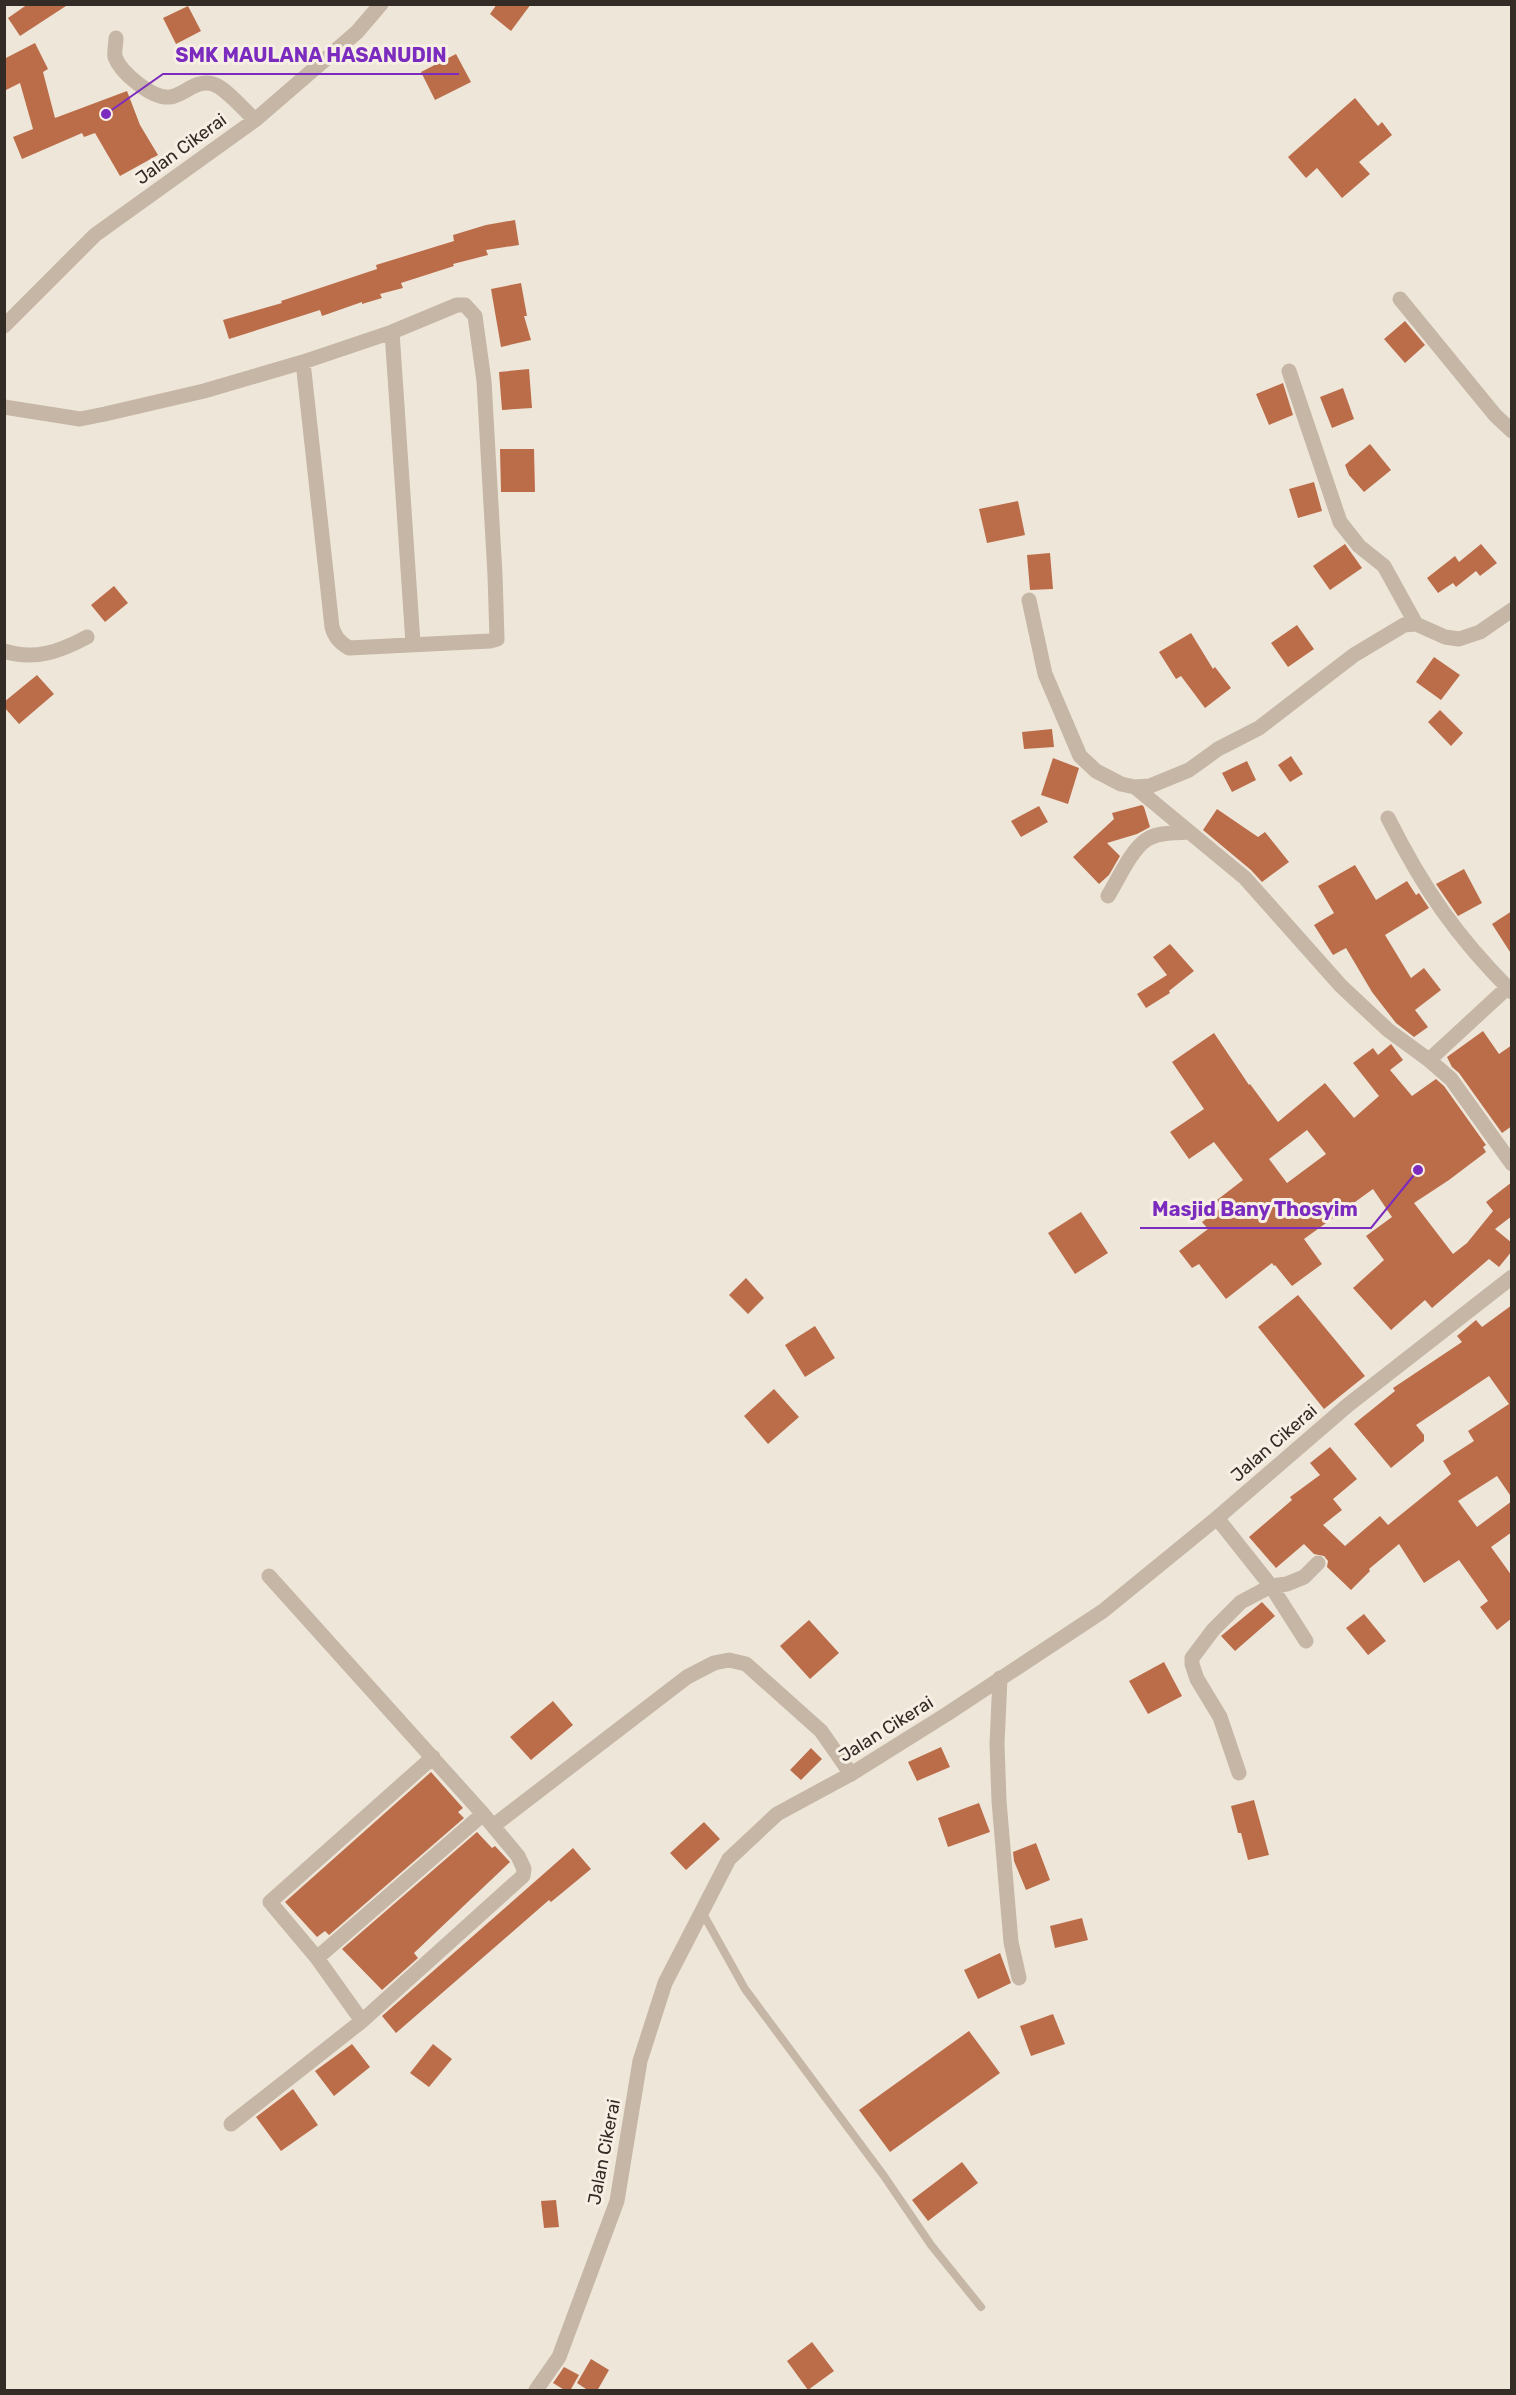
<svg xmlns="http://www.w3.org/2000/svg" width="1516" height="2395" viewBox="0 0 1516 2395" font-family="Rubik,sans-serif">
<rect width="100%" height="100%" fill="#eee6d9"/>
<!-- building -->
<path fill="#bb6d4a" fill-rule="evenodd" d="M28,4H69L20,36L8,18Z
M497,4H531L511,31L490,14Z
M188,6L201,31L176,44L163,18Z
M35,43L48,69L43,72L55,118L127,91L140,125L158,155L120,176L95,133L84,137L82,133L22,159L13,137L33,129L20,83L4,91V59Z
M456,54L471,82L435,100L421,72Z
M1355,98L1378,126L1382,122L1392,135L1359,162L1370,174L1342,198L1317,168L1306,178L1288,157Z
M515,220L519,245L486,250L488,255L453,264L454,266L401,283L403,288L380,294L382,298L362,304V302L322,316L320,310L229,339L223,320L282,303L281,301L377,269L376,265L454,241L453,235L486,225Z
M521,283L527,316H524L531,340L501,347L491,289Z
M1405,321L1425,345L1405,363L1384,339Z
M529,369L532,408L502,410L499,372Z
M1283,383L1293,415L1269,425L1256,394Z
M1343,388L1354,419L1332,428L1320,397Z
M1370,444L1391,470L1364,492L1349,475L1345,465Z
M500,449H534L535,492H501Z
M1314,482L1322,511L1298,518L1289,489Z
M1018,501L1025,535L987,543L979,509Z
M1345,544L1362,568L1330,590L1313,566Z
M1481,544L1497,563L1480,576L1476,571L1456,587L1453,583L1438,593L1427,578L1455,556L1459,562Z
M1050,553L1053,589L1030,590L1027,555Z
M114,586L128,603L105,622L91,605Z
M1297,625L1314,649L1288,667L1271,643Z
M1191,633L1213,669L1215,667L1231,688L1205,708L1181,676L1176,679L1159,652Z
M1434,657L1460,675L1441,700L1416,682Z
M37,675L54,694L19,724L4,707V702Z
M1440,710L1463,733L1451,746L1428,722Z
M1052,729L1054,747L1024,749L1022,732Z
M1291,756L1303,774L1290,782L1278,765Z
M1053,758L1079,768L1068,804L1041,795Z
M1247,761L1256,780L1232,792L1222,773Z
M1142,805L1144,807L1150,827L1137,834L1107,843L1120,856L1109,875L1099,884L1073,857L1114,819L1112,813Z
M1039,806L1048,822L1021,837L1011,821Z
M1217,809L1258,837L1265,832L1289,862L1262,882L1251,870L1203,830Z
M1355,865L1376,900L1407,881L1416,895L1419,893L1429,908L1385,935L1411,978L1424,968L1441,990L1415,1010L1428,1027L1414,1037L1396,1023L1372,992L1346,948L1333,955L1314,925L1334,913L1318,886Z
M1464,869L1482,903L1458,916L1436,884Z
M1512,911V955L1492,924Z
M1170,944L1194,971L1169,991L1170,993L1146,1008L1137,994L1167,975L1153,957Z
M1483,1031L1499,1054L1512,1045V1126L1502,1133L1459,1073L1452,1067L1447,1057Z
M1214,1033L1249,1085L1250,1084L1278,1122L1325,1083L1354,1118L1379,1096L1353,1063L1373,1048L1378,1055L1391,1044L1403,1060L1390,1070L1412,1096L1436,1079L1444,1086L1486,1145L1483,1147L1486,1152L1449,1180L1414,1203L1453,1254L1467,1243L1493,1211L1486,1202L1512,1182V1216L1495,1229L1512,1243V1251L1499,1267L1489,1259L1432,1308L1425,1300L1391,1330L1353,1288L1384,1260L1366,1236L1392,1217L1373,1189L1304,1239L1322,1264L1292,1286L1275,1265L1274,1266L1272,1263L1226,1299L1199,1264L1192,1268L1179,1251L1208,1229L1202,1222L1222,1207L1217,1200L1243,1180L1214,1142L1189,1159L1170,1132L1204,1109L1172,1062ZM1307,1130L1326,1154L1287,1183L1269,1159Z
M1081,1212L1108,1253L1075,1274L1048,1233Z
M746,1278L764,1298L748,1314L729,1295Z
M1298,1295L1365,1376L1324,1409L1258,1327Z
M1512,1305V1498L1497,1476L1458,1501L1477,1527L1512,1501V1532L1491,1547L1512,1576V1618L1497,1630L1480,1607L1488,1601L1459,1560L1424,1583L1399,1544L1369,1569L1370,1571L1351,1590L1327,1567L1328,1561L1324,1556L1314,1554L1304,1544L1276,1568L1249,1537L1292,1500L1290,1497L1320,1475L1310,1463L1330,1447L1357,1479L1333,1499L1342,1510L1323,1525L1345,1546L1380,1516L1388,1525L1451,1474L1443,1461L1474,1441L1468,1431L1509,1404L1489,1376L1416,1425L1424,1435V1441L1391,1468L1354,1424L1395,1391L1393,1388L1462,1342L1457,1336L1476,1320L1482,1327Z
M815,1326L835,1358L805,1377L785,1345Z
M774,1389L799,1417L768,1444L744,1416Z
M1262,1602L1275,1616L1235,1651L1221,1636Z
M1364,1614L1386,1641L1368,1655L1346,1628Z
M809,1620L839,1653L810,1679L780,1646Z
M1164,1662L1182,1696L1148,1714L1129,1681Z
M553,1701L573,1725L531,1760L510,1737Z
M941,1747L950,1767L917,1781L908,1762Z
M811,1748L822,1759L801,1780L790,1770Z
M431,1772L463,1808L458,1812L464,1818L329,1935L325,1931L317,1937L285,1902Z
M1254,1800L1269,1855L1248,1860L1241,1833H1238L1231,1806Z
M979,1803L990,1832L948,1847L938,1818Z
M704,1822L720,1839L686,1870L670,1853Z
M477,1832L492,1848L495,1846L510,1862L414,1953L418,1958L382,1990L342,1949Z
M1036,1843L1050,1880L1026,1890L1014,1861L1013,1852Z
M573,1848L591,1869L551,1902L549,1900L396,2033L382,2016Z
M1082,1918L1088,1940L1055,1948L1050,1926Z
M1000,1953L1011,1983L978,1999L964,1970Z
M1053,2014L1065,2044L1031,2056L1020,2026Z
M969,2031L1000,2073L890,2152L859,2110Z
M352,2044L370,2067L334,2096L315,2071Z
M433,2044L452,2059L429,2087L410,2073Z
M293,2089L318,2125L281,2151L256,2117Z
M962,2162L978,2183L928,2221L912,2200Z
M556,2200L559,2227L544,2228L541,2201Z
M812,2342L834,2371L808,2390L787,2361Z
M591,2359L609,2370L597,2391H589L577,2383Z
M564,2367L579,2375L570,2391H566L553,2383Z"/>
<g fill="none" stroke-linecap="round" stroke-linejoin="round">
<!-- service -->
<path stroke="#c5b6a6" stroke-width="8" d="M702,1912L745,1989L884,2176L931,2245L981,2307"/>
<!-- minor -->
<path stroke="#c5b6a6" stroke-width="15" d="M116,38C116,44 114,52 115,57C121,73 152,99 170,97C185,95 195,79 213,84C226,88 244,110 255,120
M1400,299L1495,415L1512,431
M4,326L95,235L255,120L357,32L381,4
M392,332L413,643
M1289,371L1340,522L1359,546L1384,566L1416,624
M4,407L80,419L105,414L204,391L303,362L392,332L457,305H465L475,316L484,381L495,575L497,639L490,641L349,648C339,642 335,637 332,627L303,362
M1029,600L1045,674L1080,756L1096,771L1121,784L1135,787L1150,786L1189,770L1218,749L1259,728L1354,655L1404,625L1416,624L1445,637L1459,639L1480,632L1512,610
M4,651C35,661 61,651 87,637
M1135,787L1245,878L1341,986L1388,1030L1429,1060L1451,1079L1512,1164
M1388,818C1423,888 1456,936 1512,992
M1108,896C1118,880 1131,850 1146,840C1157,832 1176,833 1189,832
M1429,1060L1507,988
M1217,1518L1271,1586L1306,1641
M1000,1678L997,1744L999,1801L1011,1942L1019,1978
M1239,1773L1220,1717L1197,1679L1192,1664V1658L1213,1630L1241,1602L1271,1586L1287,1584L1304,1577L1318,1563
M493,1826L687,1677L714,1663L729,1660L746,1664L821,1731L851,1774
M317,1958L483,1814
M362,2021L317,1958L270,1902L433,1757
M231,2124L362,2021L523,1876L524,1869L518,1856L483,1814L269,1576"/>
<!-- tertiary -->
<path stroke="#c5b6a6" stroke-width="15" d="M536,2390L559,2357L617,2201L640,2061L665,1983L729,1859L777,1814L851,1774L947,1714L1103,1611L1217,1518L1348,1405L1512,1277"/>
</g>
<g text-anchor="middle" dominant-baseline="central" stroke-width="6" stroke-linejoin="round" paint-order="stroke">
<!-- street labels -->
<g font-size="18" fill="#322b26" stroke="#f7efe4">
<text transform="translate(181 149) rotate(-36)">Jalan Cikerai</text>
<text transform="translate(1274 1443) rotate(-41)">Jalan Cikerai</text>
<text transform="translate(886 1729) rotate(-32)">Jalan Cikerai</text>
<text transform="translate(604 2152) rotate(-79)">Jalan Cikerai</text>
</g>
</g>
<!-- callouts -->
<path fill="none" stroke="#7b2cbf" stroke-width="2" d="M106 114L163 74H459M1418 1170L1371 1228H1140"/>
<g fill="#7b2cbf" stroke="#f7efe4" stroke-width="2">
<circle cx="106" cy="114" r="6"/>
<circle cx="1418" cy="1170" r="6"/>
</g>
<g font-size="20" text-anchor="middle" font-weight="bold" fill="#7b2cbf" stroke="#f7efe4" stroke-width="6" stroke-linejoin="round" paint-order="stroke">
<text x="311" y="62">SMK MAULANA HASANUDIN</text>
<text x="1255" y="1216">Masjid Bany Thosyim</text>
</g>
<!-- border -->
<rect width="1516" height="2395" fill="none" stroke="#322b26" stroke-width="12"/>
</svg>
